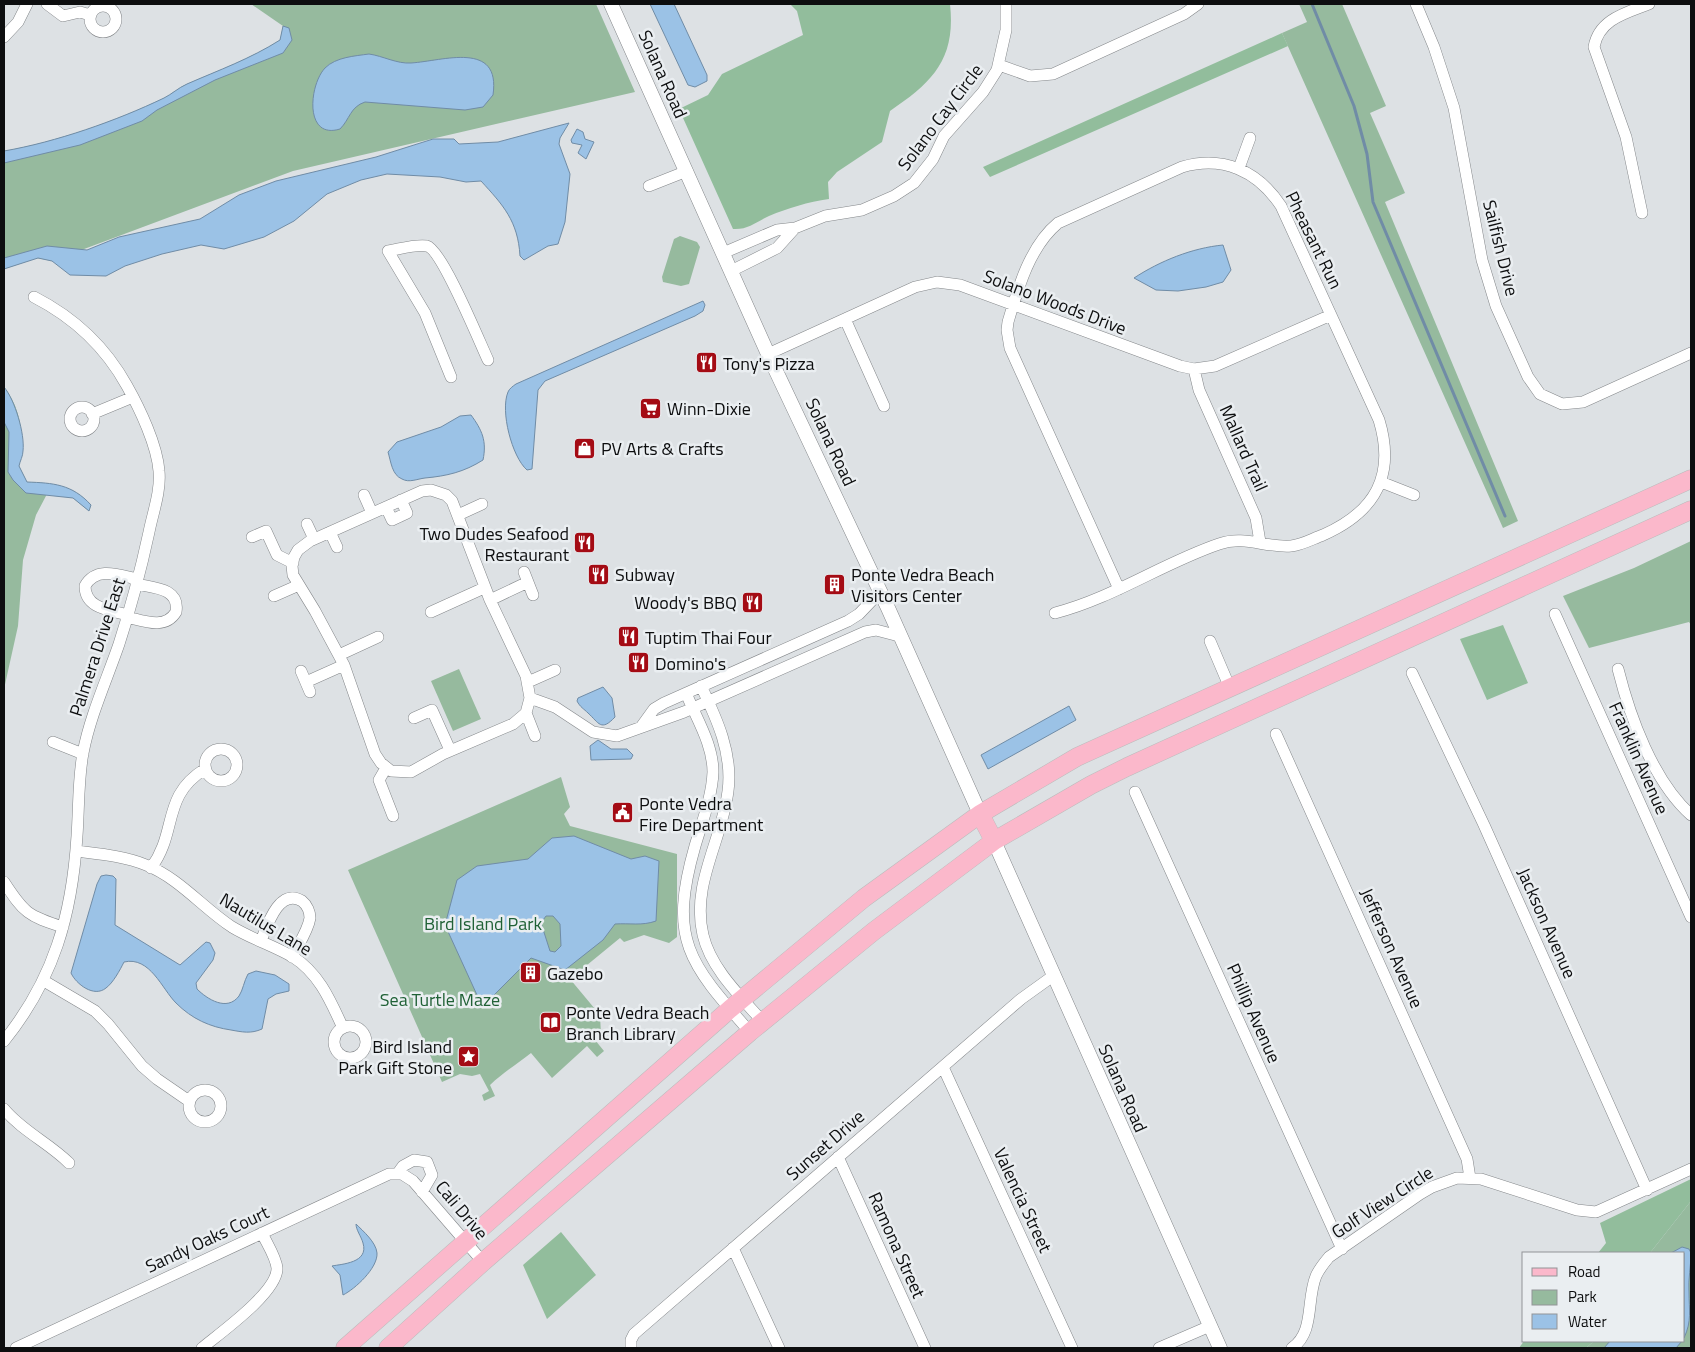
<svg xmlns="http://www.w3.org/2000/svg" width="1695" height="1352" viewBox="0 0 1695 1352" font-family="'Titillium Web',sans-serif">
<rect width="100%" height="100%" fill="#dde1e4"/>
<!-- green -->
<path fill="#96ba9e" d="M251,4H596L635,92L293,171L52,261L37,258L4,269V151C56,142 116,121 164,98C172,94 178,88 187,84C219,70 250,59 280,40L283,26Z
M1299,4H1342L1386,106L1370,113L1405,193L1385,202L1518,521L1503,528L1282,33L1307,22Z
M680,236L697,242L700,247L689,284L681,286L663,282L662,277L674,239Z
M4,387C21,407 26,442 19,466L27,482C53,483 73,485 91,505L89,511L73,498L47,494L36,515L23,560L18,626L4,689Z
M1691,541V625L1689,622L1589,648L1563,596L1634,568Z
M459,669L481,719L453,731L431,681Z
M561,777L570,807L564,814L570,826L677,854V937L669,943L644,935L624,942L620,938L570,979L600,1015L601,1035L595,1040L604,1051L597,1057L587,1046L552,1078L531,1053C517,1064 504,1072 490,1085L495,1096L484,1101L482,1095L489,1091L480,1074L472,1076L460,1074L442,1082L348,870Z
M1691,1201V1348H1586L1594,1341H1684V1253H1650Z"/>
<!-- forest -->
<path fill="#92bd9c" d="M790,4H950C956,59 933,82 890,111L882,142L837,172L828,182L829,199C808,202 788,208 769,216C756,222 748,230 733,229L679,109L708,95L722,74L803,35L797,11Z
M1282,33L1288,46L990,177L983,167Z
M1503,625L1528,683L1487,700L1460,639Z
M1691,1179V1201L1650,1253H1598L1606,1243L1600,1223Z
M561,1232L596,1275L547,1319L523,1265Z
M1524,1341H1594L1586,1348H1519Z"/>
<!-- water -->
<path fill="#9bc2e6" stroke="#708ca6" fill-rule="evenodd" d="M650,4H674L707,75V81L695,87L688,85Z
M283,26L289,28L292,40L283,53L215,80L157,110L142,121L80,145L4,163V151C56,142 116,121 164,98C172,94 178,88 187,84C219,70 250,59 280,40Z
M369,54C383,56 397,64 411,63C443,61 501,40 493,95L483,107L465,110L365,102C350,107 350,119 340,129C304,140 309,85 325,68C336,57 355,56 369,54Z
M569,123L560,138L559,144L570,174L565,222L558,244L548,246L524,260L520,256C518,221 503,205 481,181L466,182L440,177L387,174L361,180L327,194L294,221L264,237L224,249L201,245L162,254L125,266L106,276L70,275L52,261L38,258L4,269V258L47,246L87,250L119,237L200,219L239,195L276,181L376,157L433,139H454L459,144L498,142Z
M577,129L583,132L585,139L594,142L586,159L578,153L582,145L572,143L571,140Z
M1223,245L1231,270L1223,282L1206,287L1178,291L1156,290L1134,278C1160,261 1192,248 1223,245Z
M703,301L705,305L703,311L695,316L545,381L538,390L532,469L527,470C512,457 500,411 508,392C509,389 513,386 516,384Z
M4,387C15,400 25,434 23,451C23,456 20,461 19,466L27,482C53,483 72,484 91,505L89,511L73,498L26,493L13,480L8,472L9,432L4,422Z
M471,415C482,430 487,441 483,460C464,472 447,476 425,478C417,479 409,483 402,479C392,475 391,462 388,452L397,442L441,427L460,416Z
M603,687L612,698L615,717C601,732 599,723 588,713C584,709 580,707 577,701L578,698Z
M1069,706L1076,720L988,769L981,755Z
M598,740L611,749H627L633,755L631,759L591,760L590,746Z
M574,836L631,859L645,856L659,861L656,921C642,926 630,923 615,924L603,940L565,970L531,958L492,997L482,999L477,995L445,925L457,880L477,866L528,859L552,838ZM546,916H553L560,924L561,946L555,952L550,951L541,923Z
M106,875L113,876L116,879L115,925L180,965L206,942L210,943L215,953L213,960L196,983L197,989C207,999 227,1012 239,996C243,990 244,981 248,974L256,971L275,975L289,984V991L276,994L268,999L262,1029C251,1034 242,1032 231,1030C210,1027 192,1019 176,1003C162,989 150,956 124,962C120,970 113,983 106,988C94,998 76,984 71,973L97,884L101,876Z
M356,1224C363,1231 376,1242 377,1253C378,1268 355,1289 343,1295L340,1275L332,1266C342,1264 369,1263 363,1243C361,1236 356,1230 356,1224Z
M1682,1247L1689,1249L1691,1253C1691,1266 1688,1279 1689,1292C1689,1310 1692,1321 1684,1338V1253H1671Z
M1610,1341H1682L1676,1348H1604Z"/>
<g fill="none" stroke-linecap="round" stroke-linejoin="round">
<!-- stream -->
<path stroke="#708ca6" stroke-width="3" d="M1312,4L1354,106L1367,154L1373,202L1505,516"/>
<defs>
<path id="minor" d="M47,4L63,16L80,12L90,15
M1416,4L1434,47L1454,108L1482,260L1496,306L1528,377L1540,394L1562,404L1583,402L1691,353
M90 19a13 13 0 1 1 26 0a13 13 0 1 1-26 0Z
M4,37L18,22L27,4
M999,65L1030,76L1053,74L1184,14L1198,4
M1239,168L1250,138
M649,186L687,171
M1642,213L1626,137L1594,47C1599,19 1626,13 1649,4
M723,253L777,230L795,228L825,216L862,210L894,196L914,183L933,159L944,136L983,92L997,70L1006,30V4
M731,271L777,248L795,228
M845,319L884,406
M768,354L915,287L937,282L960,285L1180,366L1194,369L1215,366L1331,315
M1194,369L1199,390L1256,518L1260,542
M451,377L425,313L388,251C400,249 416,244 427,246C442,250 480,343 488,360
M70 419a12 12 0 1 1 24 0a12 12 0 1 1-24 0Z
M92,414L133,397
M1381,482L1414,495
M431,490L446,495L452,501L490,600L526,676L530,698L526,713L513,724L443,754L411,772L391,771L381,763L375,754L344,665L315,611L293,575L292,566L294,557L298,550L310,541L422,491Z
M364,495L372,513
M386,507L392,520L407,513L401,500
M458,515L482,504
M307,524L314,539
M330,532L337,547
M252,537L266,531L277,555L293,563
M524,572L533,595
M274,596L299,585
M490,600L528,582
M431,612L484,588
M1055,613C1113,598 1163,563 1219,544C1244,535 1266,548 1291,546C1302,545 1312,539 1323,535C1375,512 1396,476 1379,420L1281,206C1258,171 1223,155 1182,167L1058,223C1030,246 1018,288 1008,322L1007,330L1010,348L1119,589
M1555,614L1691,917
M128,615C111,610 85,609 85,586C96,566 119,575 137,579
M127,617C144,621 165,630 176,612C180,588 154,588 136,584
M1210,641L1230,688
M339,655L378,637
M1618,669C1630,717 1653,781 1691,815
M301,671L310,692
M1412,673L1484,825L1647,1190
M306,682L344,665
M528,682L555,670
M701,686C717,719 733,754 728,791C722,841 691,884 703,935C711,969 741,997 763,1022
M686,693C696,718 713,744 713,772C712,797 702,822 695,846C668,940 689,963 750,1032
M530,698L555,707L593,732L617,736L684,712L865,632L876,630L899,636
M526,713L535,736
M414,718L432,710L450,750
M641,727L654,709L664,703L848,621L859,614L880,592
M1276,734L1467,1159L1470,1178
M53,742L83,754
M205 765a16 16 0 1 1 32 0a16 16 0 1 1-32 0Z
M386,768L379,780L393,816
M1135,792L1342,1249
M76,851C99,854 124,856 146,865C179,878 203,908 232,927C252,939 274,946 293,957C319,973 331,1002 343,1028
M151,868C178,832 161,796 205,769
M4,882C24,913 28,916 63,927
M261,941C267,926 279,887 302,901C307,905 310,912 310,918C308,931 298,945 292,957
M44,981L95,1011L108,1024L142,1066L157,1079L189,1101
M334 1042a16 16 0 1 1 32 0a16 16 0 1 1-32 0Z
M4,1041C54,979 72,915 77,836C79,808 78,780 83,753C90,716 107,679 119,644C131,607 141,569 149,532C153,512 161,491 159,471C157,445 140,409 127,386C105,346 75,318 34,297
M943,1067L1072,1348
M189 1106a16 16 0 1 1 32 0a16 16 0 1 1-32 0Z
M4,1109C22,1131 49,1143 69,1163
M838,1157L925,1348
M398,1173L403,1166L414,1160L427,1162L432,1175L422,1192
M733,1248L779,1348
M16,1348L389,1174H402L413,1181L483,1262
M202,1348C220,1333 278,1292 277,1268C276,1257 267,1244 262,1233
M631,1348V1340L634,1334L1021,999L1053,976
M1159,1348L1210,1326
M1292,1348C1315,1332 1306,1300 1316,1276C1319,1269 1324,1263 1329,1257L1420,1194L1432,1187L1457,1178L1481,1179L1577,1210L1596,1212L1691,1169"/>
<path id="tertiary" d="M611,4L768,354L888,608L980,814
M994,841L1220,1348"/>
<path id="primary" d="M980,814L994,841
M345,1348L730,1009L864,898L980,814L1077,757L1691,479
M388,1348L483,1262L750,1032L874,931L994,841L1091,785L1127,767L1691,510"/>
</defs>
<!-- minor casing -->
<use href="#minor" stroke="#84878a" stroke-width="12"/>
<!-- tertiary casing -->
<use href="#tertiary" stroke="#84878a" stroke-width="15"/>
<!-- primary casing -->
<use href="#primary" stroke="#bbbcbc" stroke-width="19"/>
<!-- minor -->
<use href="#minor" stroke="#fff" stroke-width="11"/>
<!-- tertiary -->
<use href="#tertiary" stroke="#fff" stroke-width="14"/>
<!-- primary -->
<use href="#primary" stroke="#fbb8cb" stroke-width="18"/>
</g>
<!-- icons -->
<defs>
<symbol id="restaurant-square" viewBox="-11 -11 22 22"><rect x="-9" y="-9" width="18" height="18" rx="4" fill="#a40b14" stroke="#eaeef1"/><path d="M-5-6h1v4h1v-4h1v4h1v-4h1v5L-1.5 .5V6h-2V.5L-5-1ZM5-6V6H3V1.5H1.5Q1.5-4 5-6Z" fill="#fff"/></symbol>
<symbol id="supermarket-square" viewBox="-11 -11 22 22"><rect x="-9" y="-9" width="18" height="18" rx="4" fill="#a40b14" stroke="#eaeef1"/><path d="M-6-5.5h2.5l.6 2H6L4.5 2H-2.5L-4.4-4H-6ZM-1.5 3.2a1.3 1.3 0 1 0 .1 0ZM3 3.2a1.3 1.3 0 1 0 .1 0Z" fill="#fff"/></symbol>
<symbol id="shop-square" viewBox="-11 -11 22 22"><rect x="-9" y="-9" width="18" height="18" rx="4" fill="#a40b14" stroke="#eaeef1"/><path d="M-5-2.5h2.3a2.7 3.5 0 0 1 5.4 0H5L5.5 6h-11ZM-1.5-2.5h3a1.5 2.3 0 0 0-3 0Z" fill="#fff"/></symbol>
<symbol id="building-square" viewBox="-11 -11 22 22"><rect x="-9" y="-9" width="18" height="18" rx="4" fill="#a40b14" stroke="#eaeef1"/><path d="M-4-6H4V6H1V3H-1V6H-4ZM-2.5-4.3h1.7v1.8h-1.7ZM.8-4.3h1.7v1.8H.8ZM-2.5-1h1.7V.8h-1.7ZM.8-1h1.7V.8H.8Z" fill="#fff"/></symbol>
<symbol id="civic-square" viewBox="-11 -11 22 22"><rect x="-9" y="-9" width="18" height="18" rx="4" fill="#a40b14" stroke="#eaeef1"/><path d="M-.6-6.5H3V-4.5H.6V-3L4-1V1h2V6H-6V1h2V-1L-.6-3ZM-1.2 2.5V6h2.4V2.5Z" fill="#fff"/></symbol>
<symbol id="library-square" viewBox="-11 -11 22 22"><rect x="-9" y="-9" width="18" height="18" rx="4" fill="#a40b14" stroke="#eaeef1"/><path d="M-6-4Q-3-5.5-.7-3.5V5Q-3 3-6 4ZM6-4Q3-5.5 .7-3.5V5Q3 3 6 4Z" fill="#fff"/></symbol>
<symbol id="sight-square" viewBox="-11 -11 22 22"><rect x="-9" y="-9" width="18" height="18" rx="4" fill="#a40b14" stroke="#eaeef1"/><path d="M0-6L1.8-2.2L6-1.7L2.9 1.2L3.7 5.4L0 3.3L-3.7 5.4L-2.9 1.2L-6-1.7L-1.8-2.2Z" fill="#fff"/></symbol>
</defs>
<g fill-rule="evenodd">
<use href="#restaurant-square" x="694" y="350" width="25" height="25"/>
<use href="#supermarket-square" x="638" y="396" width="25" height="25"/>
<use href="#shop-square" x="572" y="436" width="25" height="25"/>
<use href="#restaurant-square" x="572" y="530" width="25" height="25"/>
<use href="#restaurant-square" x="586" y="562" width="25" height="25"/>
<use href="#building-square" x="822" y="572" width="25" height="25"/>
<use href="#restaurant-square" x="740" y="590" width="25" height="25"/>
<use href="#restaurant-square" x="616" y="624" width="25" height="25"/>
<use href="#restaurant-square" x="626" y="650" width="25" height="25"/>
<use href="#civic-square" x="610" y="800" width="25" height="25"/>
<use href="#building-square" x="518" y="960" width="25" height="25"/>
<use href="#library-square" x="538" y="1010" width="25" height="25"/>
<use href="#sight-square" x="456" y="1044" width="25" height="25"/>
</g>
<g text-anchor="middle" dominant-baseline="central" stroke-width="5" stroke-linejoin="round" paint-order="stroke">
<!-- street labels -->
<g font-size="18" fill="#0d0e0f" stroke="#eaeef1">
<text transform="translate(663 74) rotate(66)">Solana Road</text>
<text transform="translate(940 117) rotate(-53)">Solano Cay Circle</text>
<text transform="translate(1314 240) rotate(64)">Pheasant Run</text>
<text transform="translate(1501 248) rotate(76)">Sailfish Drive</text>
<text transform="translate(1055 302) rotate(21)">Solano Woods Drive</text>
<text transform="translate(831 442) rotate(65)">Solana Road</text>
<text transform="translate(1244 448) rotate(66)">Mallard Trail</text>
<text transform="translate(97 647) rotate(-72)">Palmera Drive East</text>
<text transform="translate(1639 758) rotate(66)">Franklin Avenue</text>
<text transform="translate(1547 923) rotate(66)">Jackson Avenue</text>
<text transform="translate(266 924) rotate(31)">Nautilus Lane</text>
<text transform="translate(1392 948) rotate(66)">Jefferson Avenue</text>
<text transform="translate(1254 1013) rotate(66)">Phillip Avenue</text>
<text transform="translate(1123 1088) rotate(66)">Solana Road</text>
<text transform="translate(825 1145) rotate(-41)">Sunset Drive</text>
<text transform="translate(1023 1200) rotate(65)">Valencia Street</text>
<text transform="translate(1382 1202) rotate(-33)">Golf View Circle</text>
<text transform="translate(462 1210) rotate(50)">Cali Drive</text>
<text transform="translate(207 1239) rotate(-25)">Sandy Oaks Court</text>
<text transform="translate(897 1245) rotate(66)">Ramona Street</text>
</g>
<!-- poi labels -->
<g font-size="18" fill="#0d0e0f" stroke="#eaeef1" text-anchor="start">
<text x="723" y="363">Tony's Pizza</text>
<text x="667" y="408">Winn-Dixie</text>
<text x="601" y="448">PV Arts &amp; Crafts</text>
<text x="569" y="533" text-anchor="end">Two Dudes Seafood<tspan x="569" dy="21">Restaurant</tspan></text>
<text x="615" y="574">Subway</text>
<text x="851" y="574">Ponte Vedra Beach<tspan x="851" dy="21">Visitors Center</tspan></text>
<text x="737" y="602" text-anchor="end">Woody's BBQ</text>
<text x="645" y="637">Tuptim Thai Four</text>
<text x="655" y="663">Domino's</text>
<text x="639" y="803">Ponte Vedra<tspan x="639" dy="21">Fire Department</tspan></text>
<text x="547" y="973">Gazebo</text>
<text x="566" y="1012">Ponte Vedra Beach<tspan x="566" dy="21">Branch Library</tspan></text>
<text x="452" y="1046" text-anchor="end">Bird Island<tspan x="452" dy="21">Park Gift Stone</tspan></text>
</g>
<!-- park labels -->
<g font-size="18" fill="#206136" stroke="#eaeef1">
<text x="483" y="923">Bird Island Park</text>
<text x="440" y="999">Sea Turtle Maze</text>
</g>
</g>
<!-- border -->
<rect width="1695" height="1352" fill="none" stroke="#0d0e0f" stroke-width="10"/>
<!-- legend -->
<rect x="1522" y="1252" width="162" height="90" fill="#eaeef1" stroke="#929497"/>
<rect x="1532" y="1268" width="25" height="8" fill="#fbb8cb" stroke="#929497"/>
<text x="1568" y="1277" font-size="15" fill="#0d0e0f">Road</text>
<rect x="1532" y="1290" width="25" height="15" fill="#96ba9e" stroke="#929497"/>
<text x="1568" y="1302" font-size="15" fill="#0d0e0f">Park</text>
<rect x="1532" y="1314" width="25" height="15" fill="#9bc2e6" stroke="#929497"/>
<text x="1568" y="1327" font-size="15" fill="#0d0e0f">Water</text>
</svg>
